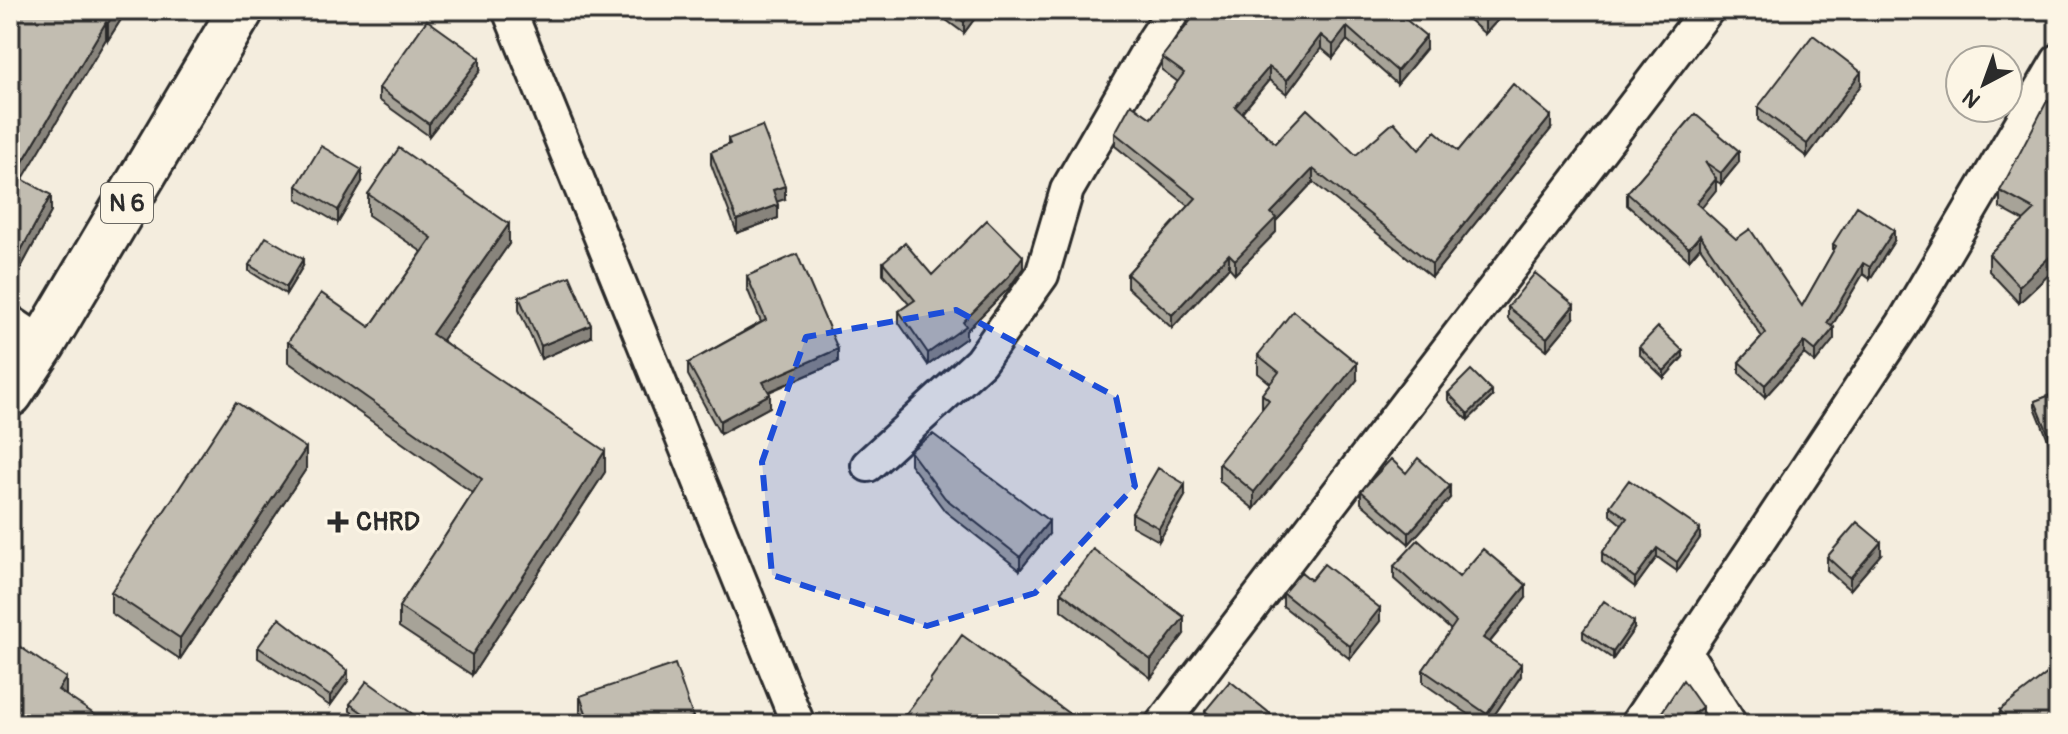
<svg xmlns="http://www.w3.org/2000/svg" width="2068" height="734" viewBox="0 0 2068 734" font-family="Pangolin,sans-serif">
<rect width="100%" height="100%" fill="#f4edde"/>
<filter id="ink" filterUnits="userSpaceOnUse"><feTurbulence type="fractalNoise" baseFrequency=".0125" numOctaves="2"/><feDisplacementMap in="SourceGraphic" scale="16" xChannelSelector="R" yChannelSelector="G"/><feConvolveMatrix kernelMatrix="1 2 1 2 8 2 1 2 1" color-interpolation-filters="sRGB"/></filter>
<g filter="url(#ink)">
<g fill="none" stroke-linecap="round" stroke-linejoin="round">
<defs>
<path id="street" d="M509,10L798,724
M10,322L43,344
M868,465L980,362L1042,275L1067,190L1154,40L1174,10
M1685,652L1730,724
M1162,724L1707,10
M1637,724L1903,324L2058,61"/>
<path id="primary" d="M10,394L43,344L241,10"/>
</defs>
<!-- street casing -->
<use href="#street" stroke="#2b2b2b" stroke-width="38"/>
<!-- primary casing -->
<use href="#primary" stroke="#2b2b2b" stroke-width="50"/>
<!-- street -->
<use href="#street" stroke="#fcf5e5" stroke-width="32"/>
<!-- primary -->
<use href="#primary" stroke="#fcf5e5" stroke-width="44"/>
</g>
<!-- wall -->
<path fill="#a7a398" stroke="#2b2b2b" stroke-width="2" d="M14,10H127L108,40L106,39L22,179L51,212L18,273L10,269V16Z
M935,10H981L964,33L935,12Z
M1388,10L1426,49L1397,84L1347,40L1333,58L1321,48L1287,94L1269,80L1242,113L1275,143L1356,155L1419,150L1458,151L1551,129L1432,277L1313,182L1276,221V232L1235,274L1229,267L1172,328L1127,287V274L1189,206L1115,146V133L1151,118L1178,82L1162,70V57Z
M1458,10H1507L1485,34Z
M480,71L429,136L379,100V88Z
M1861,85L1807,157L1758,120V107Z
M2058,107V266L2019,303L1989,271V254L2024,221L2000,208V191Z
M1695,114L1739,162L1721,184L1716,181V190L1701,208L1802,306L1833,252V244L1894,241L1870,279L1863,274L1832,326L1834,339L1815,363L1804,354L1765,397L1739,373V362L1762,337L1700,247L1689,260L1627,205V193Z
M728,139L785,199L777,201L778,218L737,233L711,164V152L728,145Z
M362,182L338,223L297,199V186Z
M368,194L509,244L442,340L605,472L472,675L399,627V607L473,493L288,362V342L370,327L422,252L368,215Z
M883,262L932,275L1023,268L1009,288L966,331V338L928,365L899,323V311L909,304L883,274Z
M249,265L303,266L286,294L249,271Z
M747,276L838,362L769,392L770,407L720,434L688,375V363L761,322L747,288Z
M519,297L591,337L541,359L519,310Z
M1508,307L1574,318L1547,350L1508,319Z
M1639,347L1683,357L1664,378L1639,354Z
M1258,355L1357,380L1254,509L1219,481V463L1262,409V394L1270,383L1258,373Z
M2058,392L2049,442L2035,407V401Z
M1448,393L1492,397L1468,420L1448,400Z
M910,451L1049,534L1020,570L945,511L910,464Z
M306,469L180,659L111,613V592Z
M1406,473L1450,498L1409,544L1361,503V491Z
M1185,496L1159,541L1132,526V513Z
M1610,506L1700,538L1677,571L1657,557L1635,587L1602,562V553L1622,525L1610,515Z
M1881,554L1850,590L1827,570V557Z
M1394,566L1459,577L1526,598L1490,642L1521,676L1488,724H1483L1423,683V670L1451,630L1394,579Z
M1311,580L1380,621L1350,659L1283,606V593Z
M1061,592L1184,634L1151,678L1061,610Z
M1634,629L1613,659L1583,638V631Z
M258,647L348,681L330,706L258,658Z
M580,696L693,724H584L580,714Z
M350,704L418,718L440,724H369L350,711Z
M2000,710L2058,724H2002L2000,721Z
M1205,711L1283,724H1207L1205,723Z"/>
<!-- shaded-wall -->
<path fill="#88847c" stroke="#2b2b2b" stroke-width="2" d="M116,10H127L108,40V23Z
M973,10H981L964,33V22Z
M1495,10H1507L1485,34V21Z
M106,22V39L15,192V175Z
M1347,27V40L1333,58V45Z
M1321,35V48L1287,94V80Z
M1426,36V49L1397,84V71Z
M480,58V71L429,136V124Z
M1269,67V80L1235,121V107Z
M1861,72V85L1807,157V144Z
M1551,116V129L1432,277V264Z
M1739,151V162L1721,184V173Z
M1313,169V182L1276,221V232L1235,274V260L1271,213Z
M362,170V182L338,223V210Z
M1716,179V190L1696,215V203Z
M785,186V199L773,203V190Z
M51,195V212L18,273V256Z
M778,205V218L737,233V220Z
M509,224V244L432,354V334Z
M1894,230V241L1870,279V267Z
M1700,235V247L1689,260V248Z
M2058,249V266L2019,303V286Z
M1229,254V267L1172,328V315Z
M1023,256V268L1009,288L966,331V338L928,365V353L963,322Z
M303,259V266L286,294V287Z
M1863,263V274L1827,334V323Z
M1574,305V318L1547,350V338Z
M591,325V337L541,359V346Z
M1834,328V339L1815,363V351Z
M1804,342V354L1765,397V385Z
M838,349V362L763,394V382Z
M1683,351V357L1664,378V371Z
M1357,363V380L1254,509V492Z
M1492,391V397L1468,420V414Z
M770,394V407L720,434V421Z
M2058,432V438L2049,442V435Z
M306,448V469L180,659V638Z
M605,451V472L472,675V655Z
M1185,484V496L1159,541V528Z
M1450,486V498L1409,544V533Z
M1049,521V534L1020,570V557Z
M1700,529V538L1677,571V562Z
M1881,542V554L1850,590V578Z
M1657,548V557L1635,587V578Z
M1526,585V598L1483,650V638Z
M1380,608V621L1350,659V646Z
M1184,617V634L1151,678V660Z
M1634,622V629L1613,659V652Z
M1521,664V676L1488,724H1487V714Z
M348,671V681L330,706V696Z
M66,678V695L58,707V690Z
M1702,707V716L1692,724H1682Z
M693,717V724H673Z"/>
<!-- building -->
<path fill="#c2bdb1" stroke="#2b2b2b" stroke-width="2" d="M14,10H116L108,23L106,22L15,175L51,195L18,256L10,251V16Z
M947,10H973L964,22Z
M1199,10H1388L1395,16L1398,13L1426,36L1397,71L1347,27L1333,45L1321,35L1287,80L1269,67L1235,107L1275,143L1307,109L1356,155L1394,122L1419,150L1435,131L1458,151L1513,84L1551,116L1432,264L1313,169L1271,213L1276,218L1235,260L1229,254L1172,315L1127,274L1196,198L1115,133L1131,104L1151,118L1184,73L1162,57Z
M1472,10H1495L1485,21Z
M427,20L480,58L429,124L379,88Z
M1813,35L1861,72L1807,144L1758,107Z
M2047,101L2058,107V249L2019,286L1989,254L2035,210L2000,191Z
M1695,114L1739,151L1721,173L1705,162L1716,179L1696,203L1736,239L1750,229L1802,306L1836,246L1833,244L1857,206L1894,230L1870,267L1863,263L1827,323L1834,328L1815,351L1804,342L1765,385L1739,362L1766,333L1700,235L1689,248L1627,193Z
M762,126L785,186L773,190L778,205L737,220L711,152L730,144L728,139Z
M321,146L362,170L338,210L297,186Z
M399,148L509,224L432,334L605,451L472,655L399,607L482,479L288,342L321,293L370,327L432,238L368,194Z
M987,220L1023,256L1009,276L963,322L966,326L928,353L899,311L915,300L883,262L905,243L932,275Z
M266,237L303,259L286,287L249,265Z
M797,254L838,349L763,382L770,394L720,421L688,363L766,320L747,276Z
M1535,273L1574,305L1547,338L1508,307Z
M570,276L591,325L541,346L519,297Z
M1293,311L1357,363L1254,492L1219,463L1269,400L1262,394L1279,372L1258,355Z
M1658,327L1683,351L1664,371L1639,347Z
M1471,370L1492,391L1468,414L1448,393Z
M2058,392V432L2049,435L2035,401Z
M236,402L306,448L180,638L111,592Z
M933,434L1049,521L1020,557L945,498L910,451Z
M1418,458L1450,486L1409,533L1361,491L1391,459L1406,473Z
M1158,468L1185,484L1159,528L1132,513Z
M1629,480L1700,529L1677,562L1657,548L1635,578L1602,553L1627,518L1610,506Z
M1857,522L1881,542L1850,578L1827,557Z
M1418,540L1459,577L1483,549L1526,585L1483,638L1521,664L1487,714L1423,670L1456,622L1394,566Z
M1093,549L1184,617L1151,660L1061,592Z
M1324,564L1380,608L1350,646L1283,593L1301,572L1311,580Z
M1604,601L1634,622L1613,652L1583,631Z
M279,618L348,671L330,696L258,647Z
M962,635L1083,724H898L931,681L930,680Z
M10,640L66,678L58,690L109,724H10Z
M675,664L693,717L673,724H590L580,696Z
M2052,670L2058,678V724H2011L2000,710Z
M1683,680L1702,707L1682,723V724H1654Z
M367,681L418,718L423,712L440,724H379L350,704Z
M1230,681L1283,724H1221L1205,711Z
M1305,712L1322,724H1296Z"/>
</g>
<!-- marked area -->
<path fill="#1d4ed8" fill-opacity="0.2" stroke="#1d4ed8" stroke-width="6" stroke-dasharray="16 10" stroke-linejoin="round" d="M956,310L1116,397L1135,486L1035,593L927,626L772,575L762,462L806,337Z"/>
<!-- markers -->
<path fill="#2b2b2b" stroke="#fcf5e5" stroke-width="3" d="M334 510h8v8h8v8h-8v8h-8v-8h-8v-8h8z"/>
<g text-anchor="middle" dominant-baseline="central" stroke-width="7" stroke-linejoin="round" paint-order="stroke">
<!-- shield labels -->
<rect fill="#fcf5e5" stroke="#6a6863" stroke-width="2" x="101" y="183" width="52" height="40" rx="6"/>
<g font-size="24" font-weight="bold" fill="#2b2b2b">
<text x="127" y="203">N 6</text>
</g>
<!-- poi labels -->
<g font-size="26" font-weight="bold" fill="#2b2b2b" stroke="#fcf5e5" text-anchor="start">
<text x="356" y="522">CHRD</text>
</g>
</g>
<!-- margin -->
<rect width="2068" height="734" fill="none" stroke="#fcf5e5" stroke-width="40"/>
<rect x="20" y="20" width="2028" height="694" fill="none" stroke="#2b2b2b" stroke-width="3" filter="url(#ink)"/>
<!-- north arrow -->
<g transform="translate(1984 84) rotate(221)"><circle r="38" fill="#fcf5e5" stroke="#a8a49b" stroke-width="2"/>
<path d="M0-6L14 30L0 20L-14 30Z" fill="#2b2b2b"/>
<text y="-12" font-size="22" font-weight="bold" text-anchor="middle" fill="#2b2b2b">N</text>
</g>
</svg>
